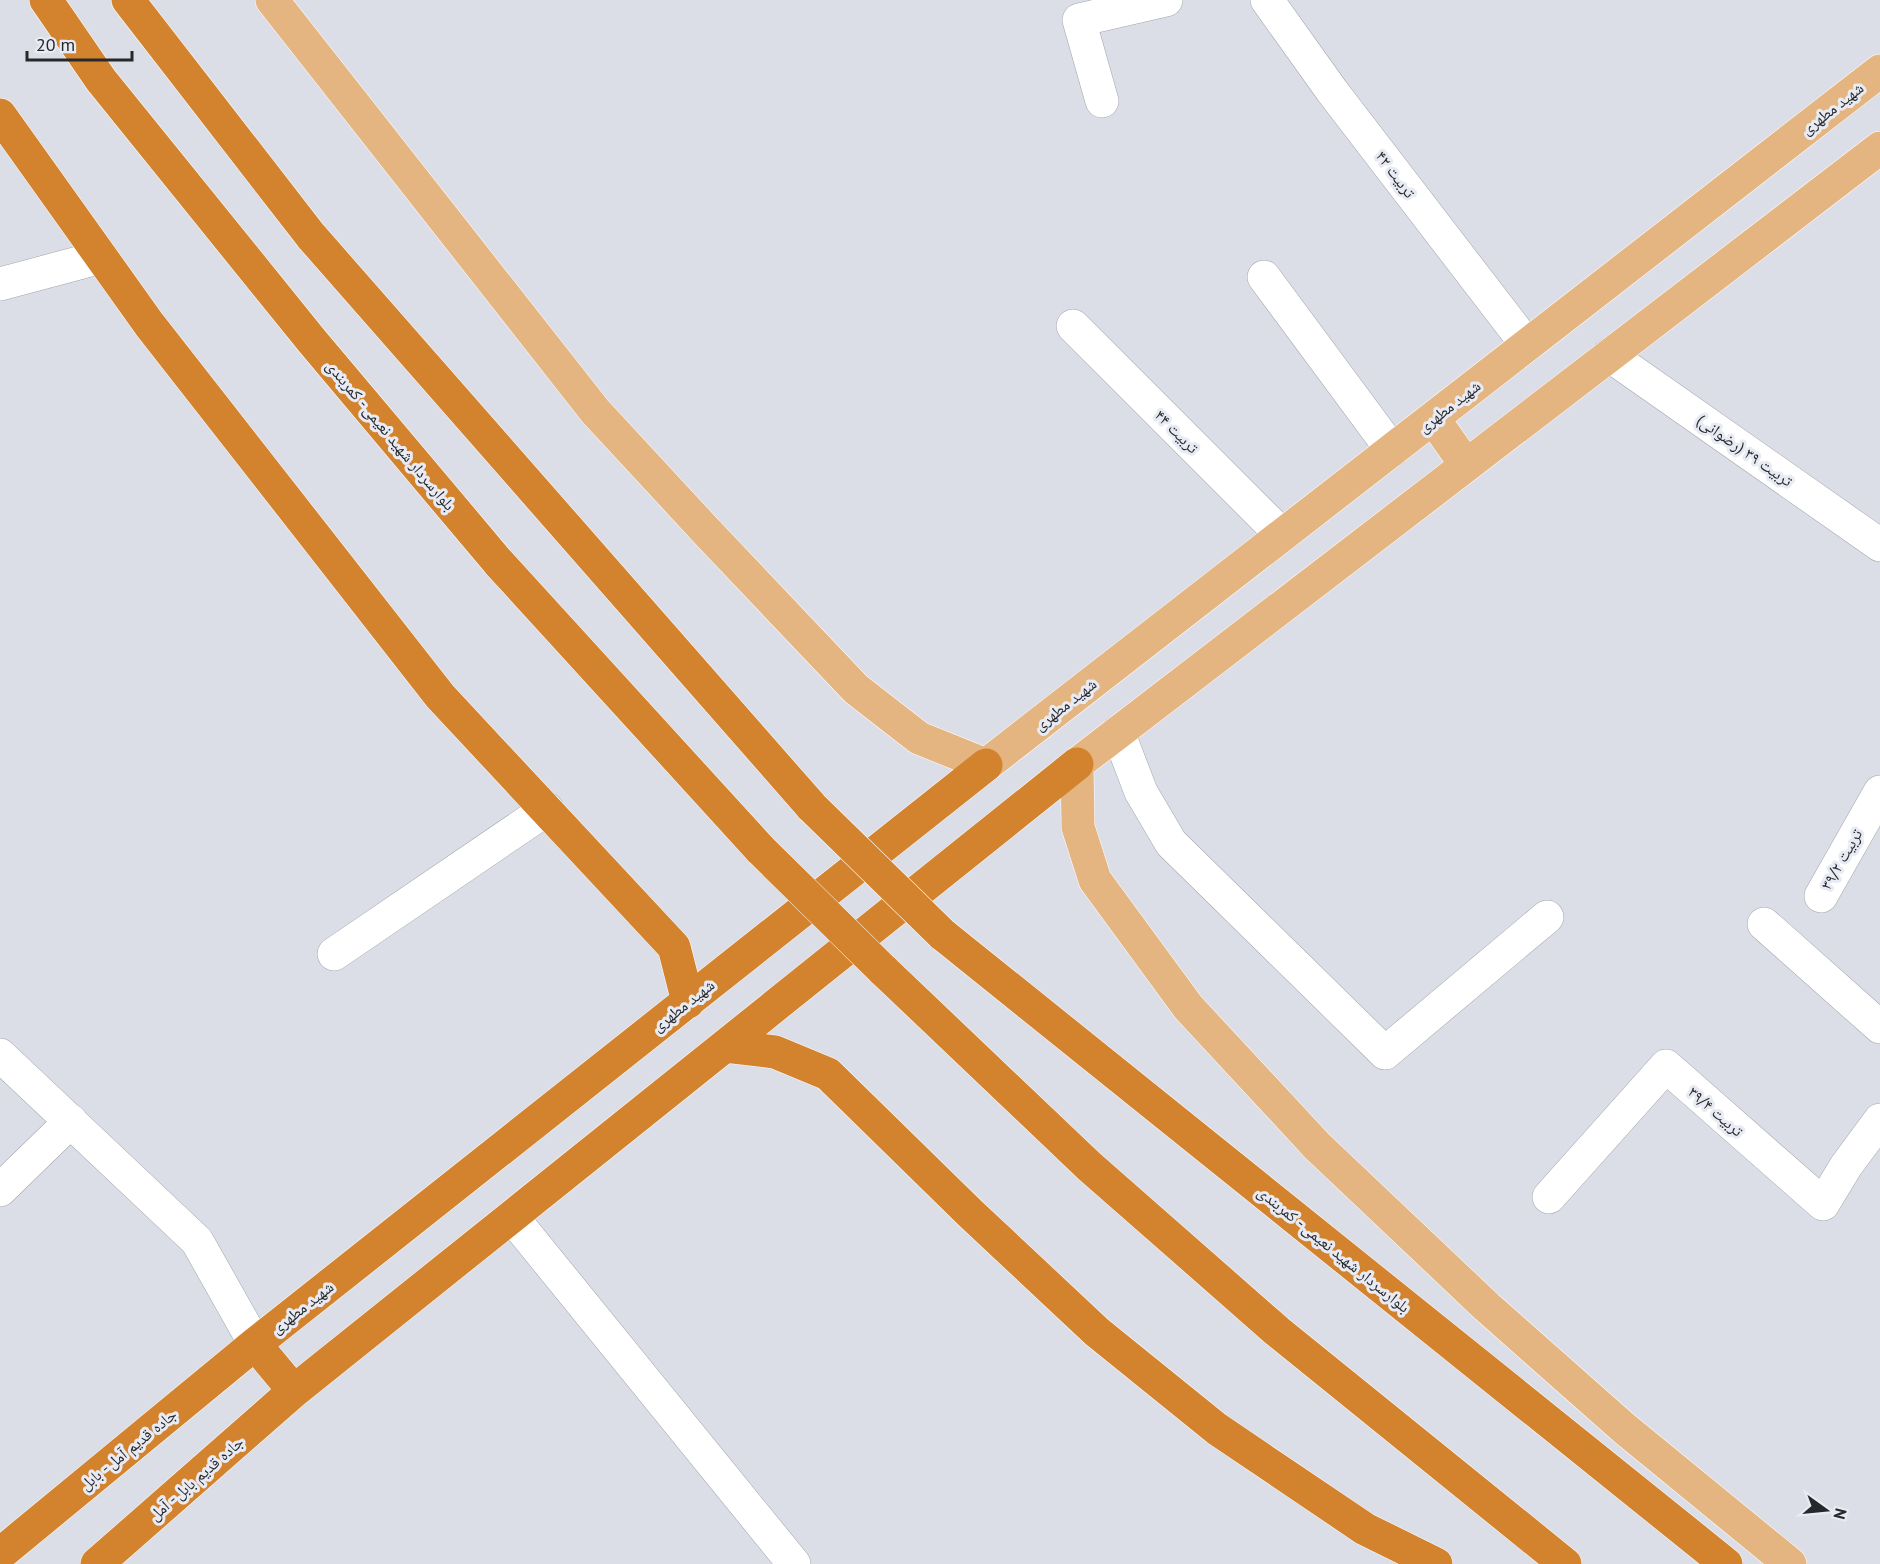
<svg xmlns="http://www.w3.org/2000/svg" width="1880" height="1564" viewBox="0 0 1880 1564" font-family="'PT Sans','Noto Naskh Arabic',sans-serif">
<rect width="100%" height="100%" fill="#dbdee6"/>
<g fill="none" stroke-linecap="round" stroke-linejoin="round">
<defs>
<path id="minor" d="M1267,0L1332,91L1527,345
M1102,101L1079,20L1166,0
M1264,277L1392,450
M0,284L101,257
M1073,326L1282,535
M1609,355L1880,545
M1118,732L1141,792L1171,843L1385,1053L1547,917
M1821,896L1880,792
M1764,924L1880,1027
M334,954L547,809
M0,1055L197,1241L255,1344
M0,1190L71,1121
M1549,1197L1666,1066L1823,1204L1846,1166L1880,1120
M512,1217L794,1564"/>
<path id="major" d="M272,0L595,411L707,532L856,689L919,738L986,765L1880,71
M1433,418L1466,465
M1790,1564L1625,1429L1487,1307L1317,1146L1188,1007L1095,880L1078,827L1077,764L1880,148"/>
<path id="highway" d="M46,0L101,80L312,341L498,562L761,850
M128,0L311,236L812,807
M0,115L149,324L440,696L674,947L688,1002
M942,934L1726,1564
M882,969L1089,1166L1277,1331L1565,1564
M725,1046L775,1052L828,1074L970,1213L1097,1332L1217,1429L1365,1529L1436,1564
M255,1344L294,1391
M0,1554L255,1344L986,765
M97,1564L294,1391L1077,764"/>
</defs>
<!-- minor casing -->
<use href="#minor" stroke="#a1a5ac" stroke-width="34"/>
<!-- major casing -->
<use href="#major" stroke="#fff" stroke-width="34"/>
<!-- highway casing -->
<use href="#highway" stroke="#fff" stroke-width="34"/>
<!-- minor -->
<use href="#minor" stroke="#fff" stroke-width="33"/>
<!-- major -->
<use href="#major" stroke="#e5b581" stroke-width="33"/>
<!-- highway -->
<use href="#highway" stroke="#d3832d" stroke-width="33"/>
<defs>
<path id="highway-bridge" d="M812,807L942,934
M761,850L882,969"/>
</defs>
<!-- highway-bridge casing -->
<use href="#highway-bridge" stroke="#fff" stroke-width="34" stroke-linecap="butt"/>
<!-- highway-bridge -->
<use href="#highway-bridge" stroke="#d3832d" stroke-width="33"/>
</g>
<g text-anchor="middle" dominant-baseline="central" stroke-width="6" stroke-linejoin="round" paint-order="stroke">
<!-- street labels -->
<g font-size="16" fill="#27282b" stroke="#e8ebf3">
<text transform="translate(1832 108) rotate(-38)">شهید مطهری</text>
<text transform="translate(1396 174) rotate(53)">تربیت ۴۲</text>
<text transform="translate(1449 406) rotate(-38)">شهید مطهری</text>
<text transform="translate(1177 431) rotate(45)">تربیت ۴۴</text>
<text transform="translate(391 435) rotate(50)">بلوارسردار شهید نعیمی - کمربندی</text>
<text transform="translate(1745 450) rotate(35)">تربیت ۳۹ (رضوانی)</text>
<text transform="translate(1065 704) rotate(-38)">شهید مطهری</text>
<text transform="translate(1841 859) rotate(-60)">تربيت ۳۹/۲</text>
<text transform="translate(683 1005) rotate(-38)">شهید مطهری</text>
<text transform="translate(1716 1111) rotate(41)">تربيت ۳۹/۴</text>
<text transform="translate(1334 1249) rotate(39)">بلوارسردار شهید نعیمی - کمربندی</text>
<text transform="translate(302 1307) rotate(-38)">شهید مطهری</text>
<text transform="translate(128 1449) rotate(-39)">جاده قدیم آمل - بابل</text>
<text transform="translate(196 1478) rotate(-41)">جاده قدیم بابل - آمل</text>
</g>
</g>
<!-- north arrow -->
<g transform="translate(1826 1510) rotate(105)" stroke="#e8ebf3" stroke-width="4.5" paint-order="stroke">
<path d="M0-4.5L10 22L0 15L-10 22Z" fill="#27282b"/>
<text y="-9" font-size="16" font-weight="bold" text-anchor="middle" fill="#27282b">N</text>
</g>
<!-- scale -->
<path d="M27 51v9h105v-9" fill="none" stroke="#27282b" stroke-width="3"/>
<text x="36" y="51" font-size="18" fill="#27282b" stroke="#e8ebf3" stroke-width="4.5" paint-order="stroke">20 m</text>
</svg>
